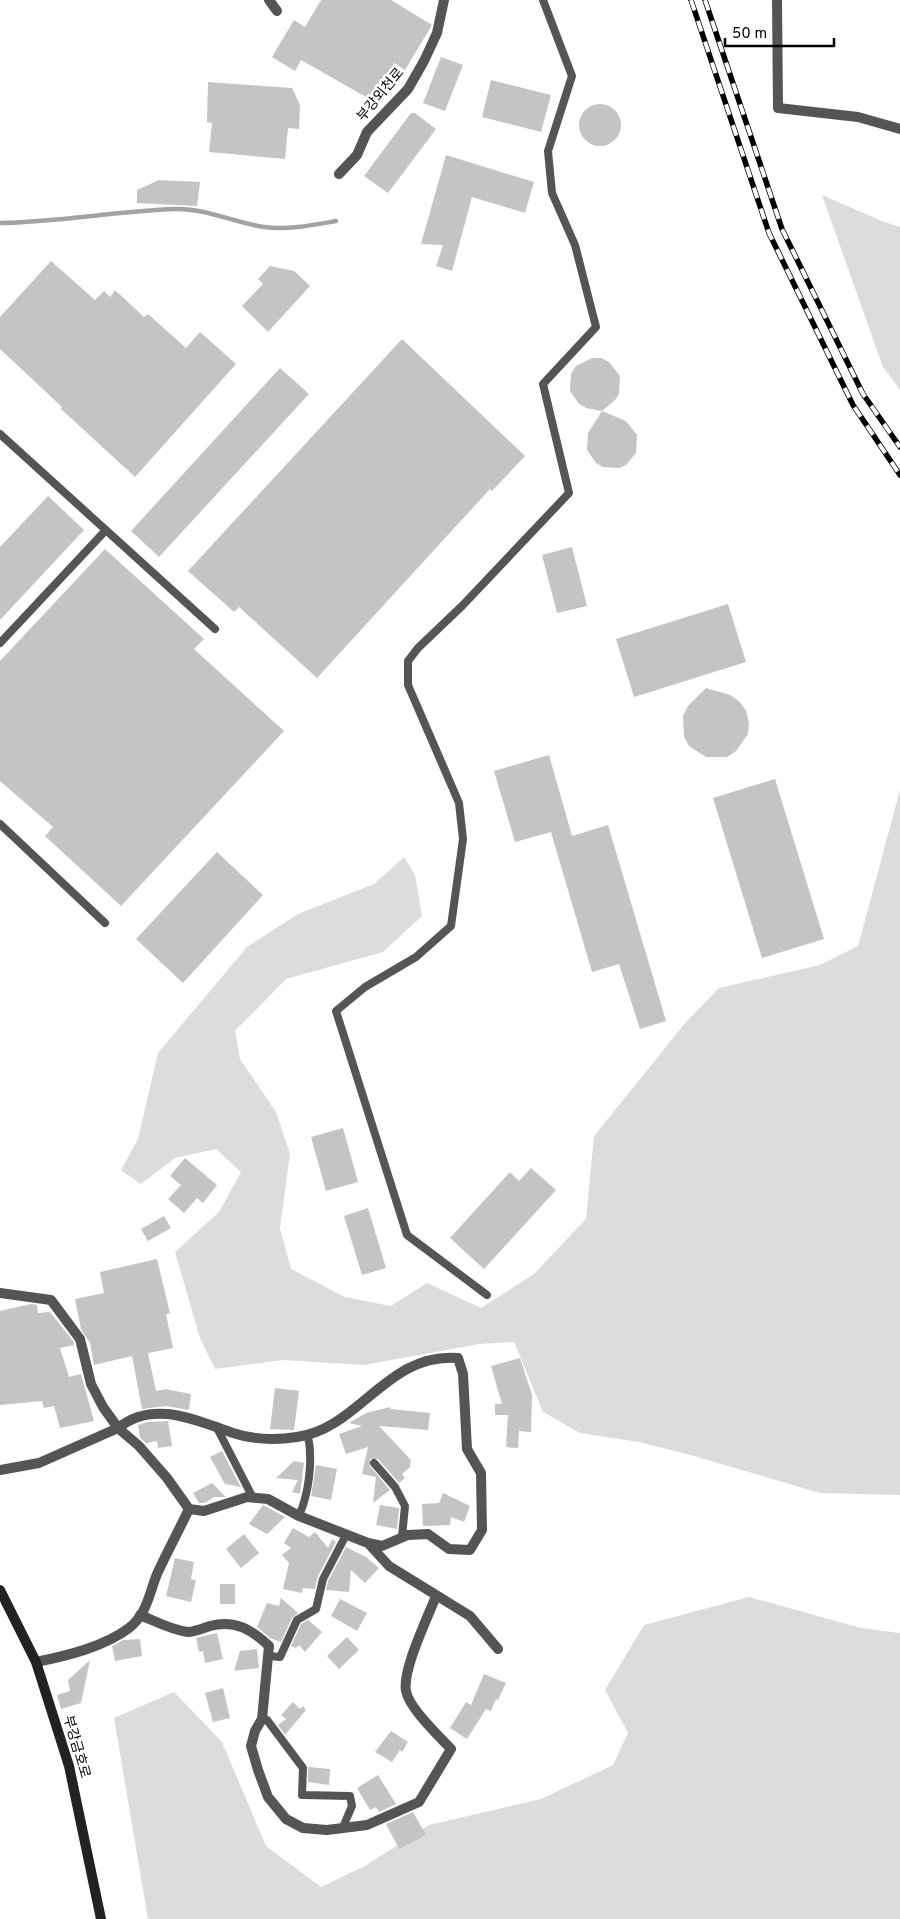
<svg xmlns="http://www.w3.org/2000/svg" width="900" height="1919" viewBox="0 0 900 1919" font-family="Overpass,'Noto Sans KR',sans-serif">
<rect width="100%" height="100%" fill="#fff"/>
<!-- green -->
<path fill="#dcdcdc" d="M822,195L882,221L900,227V390L883,367Z
M900,790V1495L820,1493L694,1456L639,1442L580,1433L543,1412L514,1342L479,1344L364,1365L283,1360L215,1369L200,1338L175,1252L219,1212L241,1172L216,1149L175,1158L141,1184L121,1170L138,1139L158,1053L247,947L298,914L374,884L404,857L415,875L422,916L383,952L286,979L235,1031L240,1059L276,1112L290,1154L280,1228L291,1269L345,1297L391,1306L427,1283L481,1308L534,1274L586,1219L594,1136L686,1022L719,988L820,965L858,946Z
M749,1597L861,1628L900,1633V1919H148L114,1718L174,1692L222,1742L266,1846L321,1887L365,1866L429,1825L541,1799L613,1765L628,1733L605,1690L644,1625Z"/>
<g fill="none" stroke-linecap="round" stroke-linejoin="round">
<!-- stream -->
<path stroke="#a3a3a3" stroke-width="4.5" d="M0,223C59,222 116,211 175,209C206,208 235,223 264,227C289,230 313,225 336,221"/>
</g>
<!-- building -->
<path fill="#c4c4c4" d="M321,0H391L432,25L405,70L394,63L373,101L301,60L295,71L272,57L294,20L305,27Z
M441,57L463,65L445,111L423,103Z
M491,80L551,95L541,132L482,117Z
M208,82L292,88L300,105L299,129L288,128L285,159L209,152L212,123L207,122Z
M579 125a21 21 0 1 1 42 0a21 21 0 1 1-42 0Z
M411,113H415L436,129L388,193L364,176Z
M446,155L534,182L525,213L472,197L452,271L436,266L443,245L421,244Z
M159,180L200,182L197,206L137,203V190Z
M51,261L95,300L104,291L110,297L115,290L144,317L148,314L186,348L200,332L236,364L135,477L61,409L62,407L0,349V317Z
M270,266L294,271L310,286L268,332L242,306L263,284L258,279Z
M402,339L525,456L492,491L490,489L317,678L239,607L234,612L188,571Z
M592,358H601L609,362L620,376L619,394L615,400L602,411L586,408L579,404L570,391L571,374L576,366Z
M280,368L309,394L159,557L131,531Z
M602,411L626,421L637,435L636,453L626,465L619,468L603,467L596,463L587,450L588,433Z
M48,496L84,530L0,620V547Z
M572,547L587,606L557,613L542,555Z
M105,549L204,639L194,649L284,731L121,906L45,836L53,827L0,781V661Z
M728,604L746,662L634,697L616,639Z
M706,688L730,695L740,702L746,711L749,723L748,734L736,751L727,757H706L689,746L684,737L683,716L688,706Z
M549,755L572,836L608,825L666,1021L640,1029L619,964L592,972L551,832L515,842L494,771Z
M775,779L824,939L762,958L713,798Z
M217,852L263,895L183,983L136,939Z
M343,1128L358,1182L326,1191L311,1137Z
M185,1158L217,1185L203,1203L197,1198L184,1213L168,1199L181,1185L170,1176Z
M531,1168L556,1190L484,1269L450,1238L510,1172L519,1181Z
M368,1208L386,1268L362,1275L344,1216Z
M164,1216L171,1228L148,1241L141,1229Z
M157,1259L170,1313L166,1314L173,1348L148,1353L156,1391L165,1389L191,1394L189,1410L166,1406L142,1409L132,1356L94,1365L90,1343L81,1329L75,1299L104,1293L100,1272Z
M31,1304L37,1305L38,1313L50,1312L74,1342V1345L60,1348L69,1377L81,1374L94,1421L60,1428L54,1406L44,1408L42,1401L0,1405V1311Z
M520,1358L532,1395L531,1432L519,1431L518,1448L506,1447L508,1415H495V1404H502L491,1366Z
M275,1388L299,1391L294,1430L270,1429Z
M390,1407L391,1409L430,1413L428,1430L379,1426L411,1460L410,1467L402,1474L405,1478L399,1483L378,1459H370V1466L390,1490L373,1503L376,1477L362,1474L368,1447L346,1454L339,1434L362,1426L349,1423L366,1413Z
M168,1421L172,1446L158,1448L157,1441L146,1443L140,1438L138,1425L147,1422Z
M222,1451L235,1476L241,1487L225,1484L210,1457Z
M294,1461L304,1463L300,1494L292,1492L298,1480L276,1478Z
M316,1465L337,1469L331,1500L311,1496Z
M212,1483L226,1497H214L205,1503H199L193,1493Z
M443,1493L470,1506L464,1522L451,1517L450,1525L423,1526L422,1504L439,1503Z
M263,1505L285,1517L267,1534L249,1524Z
M380,1505L399,1508L397,1529L376,1525Z
M293,1528L309,1537L315,1532L328,1548L332,1539L336,1542L318,1576L315,1589L303,1588L302,1593L283,1589L289,1563L282,1555L291,1548L284,1543Z
M244,1534L259,1553L241,1568L226,1549Z
M346,1547L366,1557L379,1568L365,1583L351,1570L349,1592L326,1590L328,1581Z
M175,1558L194,1562L191,1579L196,1580L191,1602L166,1596Z
M220,1584H235V1604H220Z
M281,1598L298,1613L292,1618L281,1642L270,1638L257,1627L267,1603L279,1606Z
M340,1599L367,1613L357,1631L331,1616Z
M308,1620L322,1632L305,1652L299,1645L296,1648L291,1646L301,1624Z
M217,1633L223,1659L205,1663L203,1651L199,1652L196,1638Z
M347,1637L359,1650L339,1669L327,1656Z
M140,1639L142,1656L115,1661L112,1646L123,1640Z
M257,1649L259,1668L234,1671L240,1651Z
M90,1660L81,1703L61,1709L57,1695L70,1691L68,1680Z
M484,1674L506,1683L498,1700L496,1699L491,1711L486,1709L467,1739L450,1728L466,1702L471,1705Z
M223,1688L230,1718L213,1722L205,1693Z
M293,1702L300,1709L303,1706L306,1710L285,1735L278,1725L286,1719L281,1715Z
M391,1731L408,1742L402,1752L400,1750L392,1762L375,1752Z
M308,1767L330,1769L329,1785L308,1782Z
M378,1775L396,1804L379,1812L376,1807L370,1810L357,1788Z
M413,1812L426,1835L399,1849L386,1824Z"/>
<g fill="none" stroke-linecap="round" stroke-linejoin="round">
<!-- lane -->
<path stroke="#555" stroke-width="8" d="M0,434L215,629
M0,643L106,530
M0,824L105,923
M487,1295L407,1235L336,1011L365,987L416,957L451,926L463,839L459,803L408,685V661L418,648L462,606L569,493L543,384L596,327L575,245L552,193L548,151L572,76L543,0
M216,1426L253,1498
M374,1463L395,1487L405,1506L402,1537
M299,1516C309,1493 313,1460 308,1436
M269,1656L280,1657L297,1620L316,1609L323,1579L346,1535
M262,1719L267,1720L303,1768L302,1795L350,1796L352,1806L343,1827"/>
<!-- street -->
<path stroke="#555" stroke-width="10" d="M269,0L277,11
M777,0L778,108L858,117L900,129
M339,174L357,155L367,132L408,89L424,61L437,33L444,0
M0,1293L51,1300L80,1339L91,1384L103,1407L118,1428L139,1446L167,1478L189,1509C179,1530 167,1552 157,1574C149,1594 147,1614 129,1628C104,1647 66,1656 36,1662
M0,1470L39,1463L118,1428C154,1399 197,1421 233,1433C254,1440 277,1440 297,1437C359,1429 387,1352 458,1358L463,1374L467,1449L481,1473L482,1530L470,1550L449,1549L428,1534L408,1535L382,1546L368,1543
M189,1509L204,1511L247,1497L268,1499L299,1516L368,1543L389,1566L470,1616L498,1649
M140,1615C155,1621 171,1630 188,1632C194,1632 204,1628 210,1626C235,1619 252,1630 269,1646L262,1719L255,1731L251,1746L258,1770L268,1797L286,1819L303,1828L327,1830L367,1825L419,1802L451,1749C439,1736 409,1708 406,1691C402,1670 428,1617 436,1596"/>
<!-- secondary -->
<path stroke="#222" stroke-width="10" d="M0,1590L36,1662L69,1766L101,1919"/>
<defs>
<path id="rail" d="M691,0L769,233L853,405L900,475
M705,0L782,229L863,394L900,447"/>
</defs>
<!-- rail casing -->
<use href="#rail" stroke="#000" stroke-width="5.5"/>
<!-- rail -->
<use href="#rail" stroke="#fff" stroke-width="4" stroke-dasharray="11" stroke-linecap="butt"/>
</g>
<g text-anchor="middle" dominant-baseline="central" stroke-width="5" stroke-linejoin="round" paint-order="stroke">
<!-- street labels -->
<g font-size="14" fill="#000" stroke="#fff">
<text transform="translate(381 95) rotate(-50)">부강외천로</text>
<text transform="translate(76 1747) rotate(74)">부강금호로</text>
</g>
</g>
<!-- scale -->
<path d="M725 38v8h109v-8" fill="none" stroke="#000000" stroke-width="2.5"/>
<text x="732" y="38" font-size="15" fill="#000000" stroke="#ffffff" stroke-width="4" paint-order="stroke">50 m</text>
</svg>
